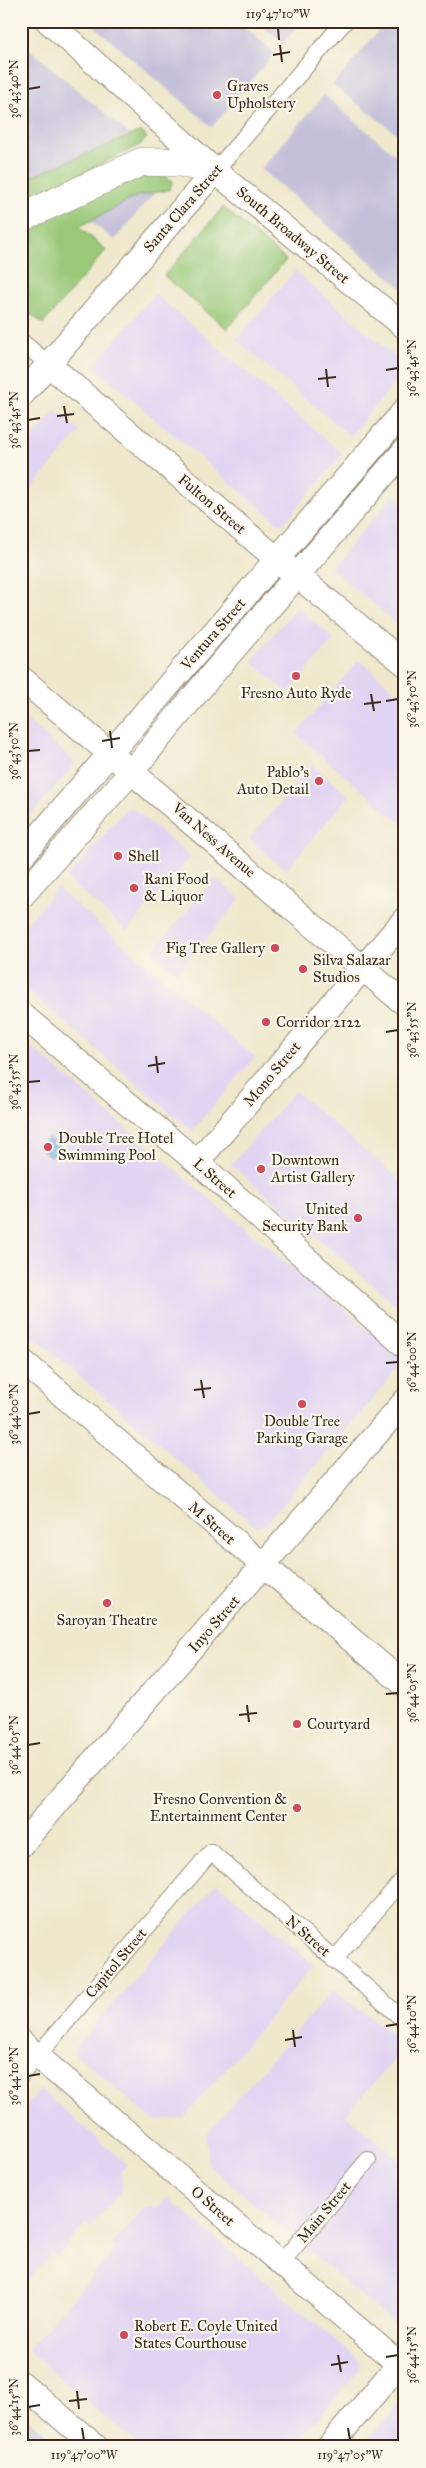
<svg xmlns="http://www.w3.org/2000/svg" width="426" height="2468" viewBox="0 0 426 2468" font-family="'IM FELL Great Primer',serif">
<rect width="100%" height="100%" fill="#fbf7ec"/>
<filter id="ink" filterUnits="userSpaceOnUse"><feTurbulence type="fractalNoise" baseFrequency=".02" numOctaves="2"/><feDisplacementMap in="SourceGraphic" scale="10" xChannelSelector="R" yChannelSelector="G"/><feConvolveMatrix kernelMatrix="1 2 1 2 8 2 1 2 1" color-interpolation-filters="sRGB"/></filter>
<filter id="wash" filterUnits="userSpaceOnUse"><feTurbulence type="fractalNoise" baseFrequency=".0096" numOctaves="4" result="noise"/><feDisplacementMap in="SourceGraphic" scale="20" xChannelSelector="R" yChannelSelector="G"/><feGaussianBlur stdDeviation="1.12" result="paint"/><feColorMatrix in="noise" values="0 0 0 0 0 0 0 0 0 0 0 0 0 0 0 0 0 1.4 0 .05"/><feComposite in="paint" operator="in"/></filter>
<g filter="url(#wash)">
<rect width="100%" height="100%" fill="#efe8cc"/>
<!-- built -->
<path fill="#e2d4f3" d="M295,271L405,365V371L350,436L236,340Z
M155,294L343,454L281,526L93,366Z
M55,410L80,431L21,501V450Z
M394,494L405,503V631L331,568Z
M297,607L334,639L288,693L251,661Z
M359,660L405,699V827L296,734Z
M21,715L76,763L21,827Z
M312,765L349,796L286,870L249,839Z
M130,808L135,810L191,857L127,931L66,878L125,810Z
M215,878L240,899L177,973L152,952Z
M57,888L255,1057L192,1131L21,985V930Z
M21,1038L232,1218L401,1356L400,1367L265,1525L255,1526L21,1326Z
M295,1091L405,1184V1312L231,1165Z
M217,1883L314,1965L184,2118L153,2120L72,2051Z
M333,1990L405,2043V2047L346,2115L405,2165V2328L402,2331L209,2165L206,2134Z
M41,2090L127,2164L121,2171L123,2189L90,2227L86,2223L57,2257L52,2253L21,2288V2110Z
M167,2197L359,2360L360,2369L293,2447H140L27,2350L116,2249L112,2245L144,2208L159,2207Z
M405,2402V2447H361L400,2403Z"/>
<!-- industrial -->
<path fill="#c5c0da" d="M88,21H237L275,53L212,127Z
M257,21H302L283,44Z
M387,21H405V140L333,85Z
M21,42L129,134L21,182Z
M324,95L405,163V291L261,169Z
M156,191L114,240L91,221L137,196Z
M21,2413L61,2447H21Z"/>
<!-- green -->
<path fill="#98c878" stroke="#6a794b" d="M141,131L147,138L140,145L21,203V181Z
M156,170L173,181L169,190L137,196L79,227L106,250L43,324L21,306V226Z
M223,207L286,260L227,329L164,276Z"/>
<!-- water -->
<path fill="#65a8da" stroke="#50697c" d="M48,1138L58,1146L56,1153L49,1156L40,1147Z"/>
</g>
<g filter="url(#ink)">
<g fill="none" stroke-linecap="round" stroke-linejoin="round">
<defs>
<path id="street" d="M215,171L345,21
M21,341L48,364
M334,1960L405,1877
M21,2075L211,1852L405,2021
M280,2264L368,2160"/>
<path id="secondary" d="M48,21L215,171L405,327
M48,364L278,560L405,664
M21,396L215,171
M21,678L405,1004
M21,857L405,410
M21,897L132,771L213,673L405,450
M21,1014L197,1162L405,1346
M197,1162L405,919
M21,1360L405,1685
M21,1845L405,1401
M21,2042L405,2369
M21,2383L96,2447
M329,2447L405,2357"/>
<path id="highway" d="M21,218L141,162H178L215,171"/>
</defs>
<!-- street casing -->
<use href="#street" stroke="#958975" stroke-width="18"/>
<!-- secondary casing -->
<use href="#secondary" stroke="#958975" stroke-width="26"/>
<!-- highway casing -->
<use href="#highway" stroke="#958975" stroke-width="29"/>
<!-- street -->
<use href="#street" stroke="#fff" stroke-width="16"/>
<!-- secondary -->
<use href="#secondary" stroke="#fff" stroke-width="24"/>
<!-- highway -->
<use href="#highway" stroke="#fff" stroke-width="28"/>
</g>
</g>
<!-- ticks -->
<path fill="none" stroke="#3b2a1e" stroke-width="2" d="M278,28L279,40M280,45L282,62M273,55L290,52M28,89L40,87M326,369L328,387M386,370L398,368M318,379L336,377M64,406L67,423M57,416L74,414M28,420L40,418M371,694L374,711M386,701L398,699M364,704L381,702M110,731L112,748M102,741L120,738M28,751L40,750M386,1032L398,1030M156,1056L158,1073M148,1066L165,1063M28,1082L40,1081M386,1363L398,1362M201,1380L204,1398M194,1390L211,1388M28,1414L40,1412M386,1694L398,1693M247,1705L249,1722M239,1715L257,1713M28,1745L40,1743M386,2026L398,2024M293,2030L295,2047M285,2040L302,2037M28,2076L40,2074M338,2355L341,2372M386,2357L398,2355M331,2365L348,2362M77,2391L79,2409M69,2401L87,2399M28,2407L40,2405M82,2428L84,2440M348,2428L350,2440"/>
<!-- markers -->
<g fill="#d1495b" stroke="#fbf7ec" stroke-width="2">
<circle cx="217" cy="95" r="5"/>
<circle cx="296" cy="676" r="5"/>
<circle cx="319" cy="781" r="5"/>
<circle cx="118" cy="856" r="5"/>
<circle cx="134" cy="888" r="5"/>
<circle cx="275" cy="948" r="5"/>
<circle cx="303" cy="969" r="5"/>
<circle cx="266" cy="1022" r="5"/>
<circle cx="48" cy="1147" r="5"/>
<circle cx="261" cy="1169" r="5"/>
<circle cx="358" cy="1218" r="5"/>
<circle cx="302" cy="1404" r="5"/>
<circle cx="107" cy="1603" r="5"/>
<circle cx="297" cy="1724" r="5"/>
<circle cx="297" cy="1808" r="5"/>
<circle cx="124" cy="2335" r="5"/>
</g>
<g text-anchor="middle" dominant-baseline="central" stroke-width="4.5" stroke-linejoin="round" paint-order="stroke">
<!-- poi labels -->
<g font-size="15" fill="#3b2a1e" stroke="#fbf7ec" text-anchor="start">
<text x="227" y="86">Graves<tspan x="227" dy="17">Upholstery</tspan></text>
<text x="296" y="693" text-anchor="middle">Fresno Auto Ryde</text>
<text x="309" y="772" text-anchor="end">Pablo's<tspan x="309" dy="17">Auto Detail</tspan></text>
<text x="128" y="856">Shell</text>
<text x="144" y="879">Rani Food<tspan x="144" dy="17">&amp; Liquor</tspan></text>
<text x="265" y="948" text-anchor="end">Fig Tree Gallery</text>
<text x="313" y="960">Silva Salazar<tspan x="313" dy="17">Studios</tspan></text>
<text x="276" y="1022">Corridor 2122</text>
<text x="58" y="1138">Double Tree Hotel<tspan x="58" dy="17">Swimming Pool</tspan></text>
<text x="271" y="1160">Downtown<tspan x="271" dy="17">Artist Gallery</tspan></text>
<text x="348" y="1209" text-anchor="end">United<tspan x="348" dy="17">Security Bank</tspan></text>
<text x="302" y="1421" text-anchor="middle">Double Tree<tspan x="302" dy="17">Parking Garage</tspan></text>
<text x="107" y="1620" text-anchor="middle">Saroyan Theatre</text>
<text x="307" y="1724">Courtyard</text>
<text x="287" y="1799" text-anchor="end">Fresno Convention &amp;<tspan x="287" dy="17">Entertainment Center</tspan></text>
<text x="134" y="2326">Robert E. Coyle United<tspan x="134" dy="17">States Courthouse</tspan></text>
</g>
<!-- street labels -->
<g font-size="15" fill="#3b2a1e" stroke="#fbf7ec">
<text transform="translate(183 208) rotate(-49)">Santa Clara Street</text>
<text transform="translate(293 235) rotate(40)">South Broadway Street</text>
<text transform="translate(212 504) rotate(40)">Fulton Street</text>
<text transform="translate(213 634) rotate(-49)">Ventura Street</text>
<text transform="translate(214 840) rotate(41)">Van Ness Avenue</text>
<text transform="translate(272 1074) rotate(-50)">Mono Street</text>
<text transform="translate(215 1178) rotate(41)">L Street</text>
<text transform="translate(212 1523) rotate(41)">M Street</text>
<text transform="translate(214 1624) rotate(-49)">Inyo Street</text>
<text transform="translate(308 1936) rotate(41)">N Street</text>
<text transform="translate(116 1963) rotate(-50)">Capitol Street</text>
<text transform="translate(213 2206) rotate(41)">O Street</text>
<text transform="translate(324 2212) rotate(-50)">Main Street</text>
</g>
</g>
<!-- margin -->
<rect width="426" height="2468" fill="none" stroke="#fbf7ec" stroke-width="55"/>
<rect x="28" y="28" width="370" height="2412" fill="none" stroke="#3b2a1e" stroke-width="2"/>
<g font-size="12" text-anchor="middle" fill="#3b2a1e">
<text x="278" y="18">119°47'10"W</text>
<text transform="translate(14 89) rotate(-90)" y="4">36°43'40"N</text>
<text transform="translate(412 368) rotate(-90)" y="4">36°43'45"N</text>
<text transform="translate(14 420) rotate(-90)" y="4">36°43'45"N</text>
<text transform="translate(412 699) rotate(-90)" y="4">36°43'50"N</text>
<text transform="translate(14 751) rotate(-90)" y="4">36°43'50"N</text>
<text transform="translate(412 1030) rotate(-90)" y="4">36°43'55"N</text>
<text transform="translate(14 1082) rotate(-90)" y="4">36°43'55"N</text>
<text transform="translate(412 1362) rotate(-90)" y="4">36°44'00"N</text>
<text transform="translate(14 1414) rotate(-90)" y="4">36°44'00"N</text>
<text transform="translate(412 1693) rotate(-90)" y="4">36°44'05"N</text>
<text transform="translate(14 1745) rotate(-90)" y="4">36°44'05"N</text>
<text transform="translate(412 2024) rotate(-90)" y="4">36°44'10"N</text>
<text transform="translate(14 2076) rotate(-90)" y="4">36°44'10"N</text>
<text transform="translate(412 2355) rotate(-90)" y="4">36°44'15"N</text>
<text transform="translate(14 2407) rotate(-90)" y="4">36°44'15"N</text>
<text x="84" y="2459">119°47'00"W</text>
<text x="350" y="2459">119°47'05"W</text>
</g>
</svg>
